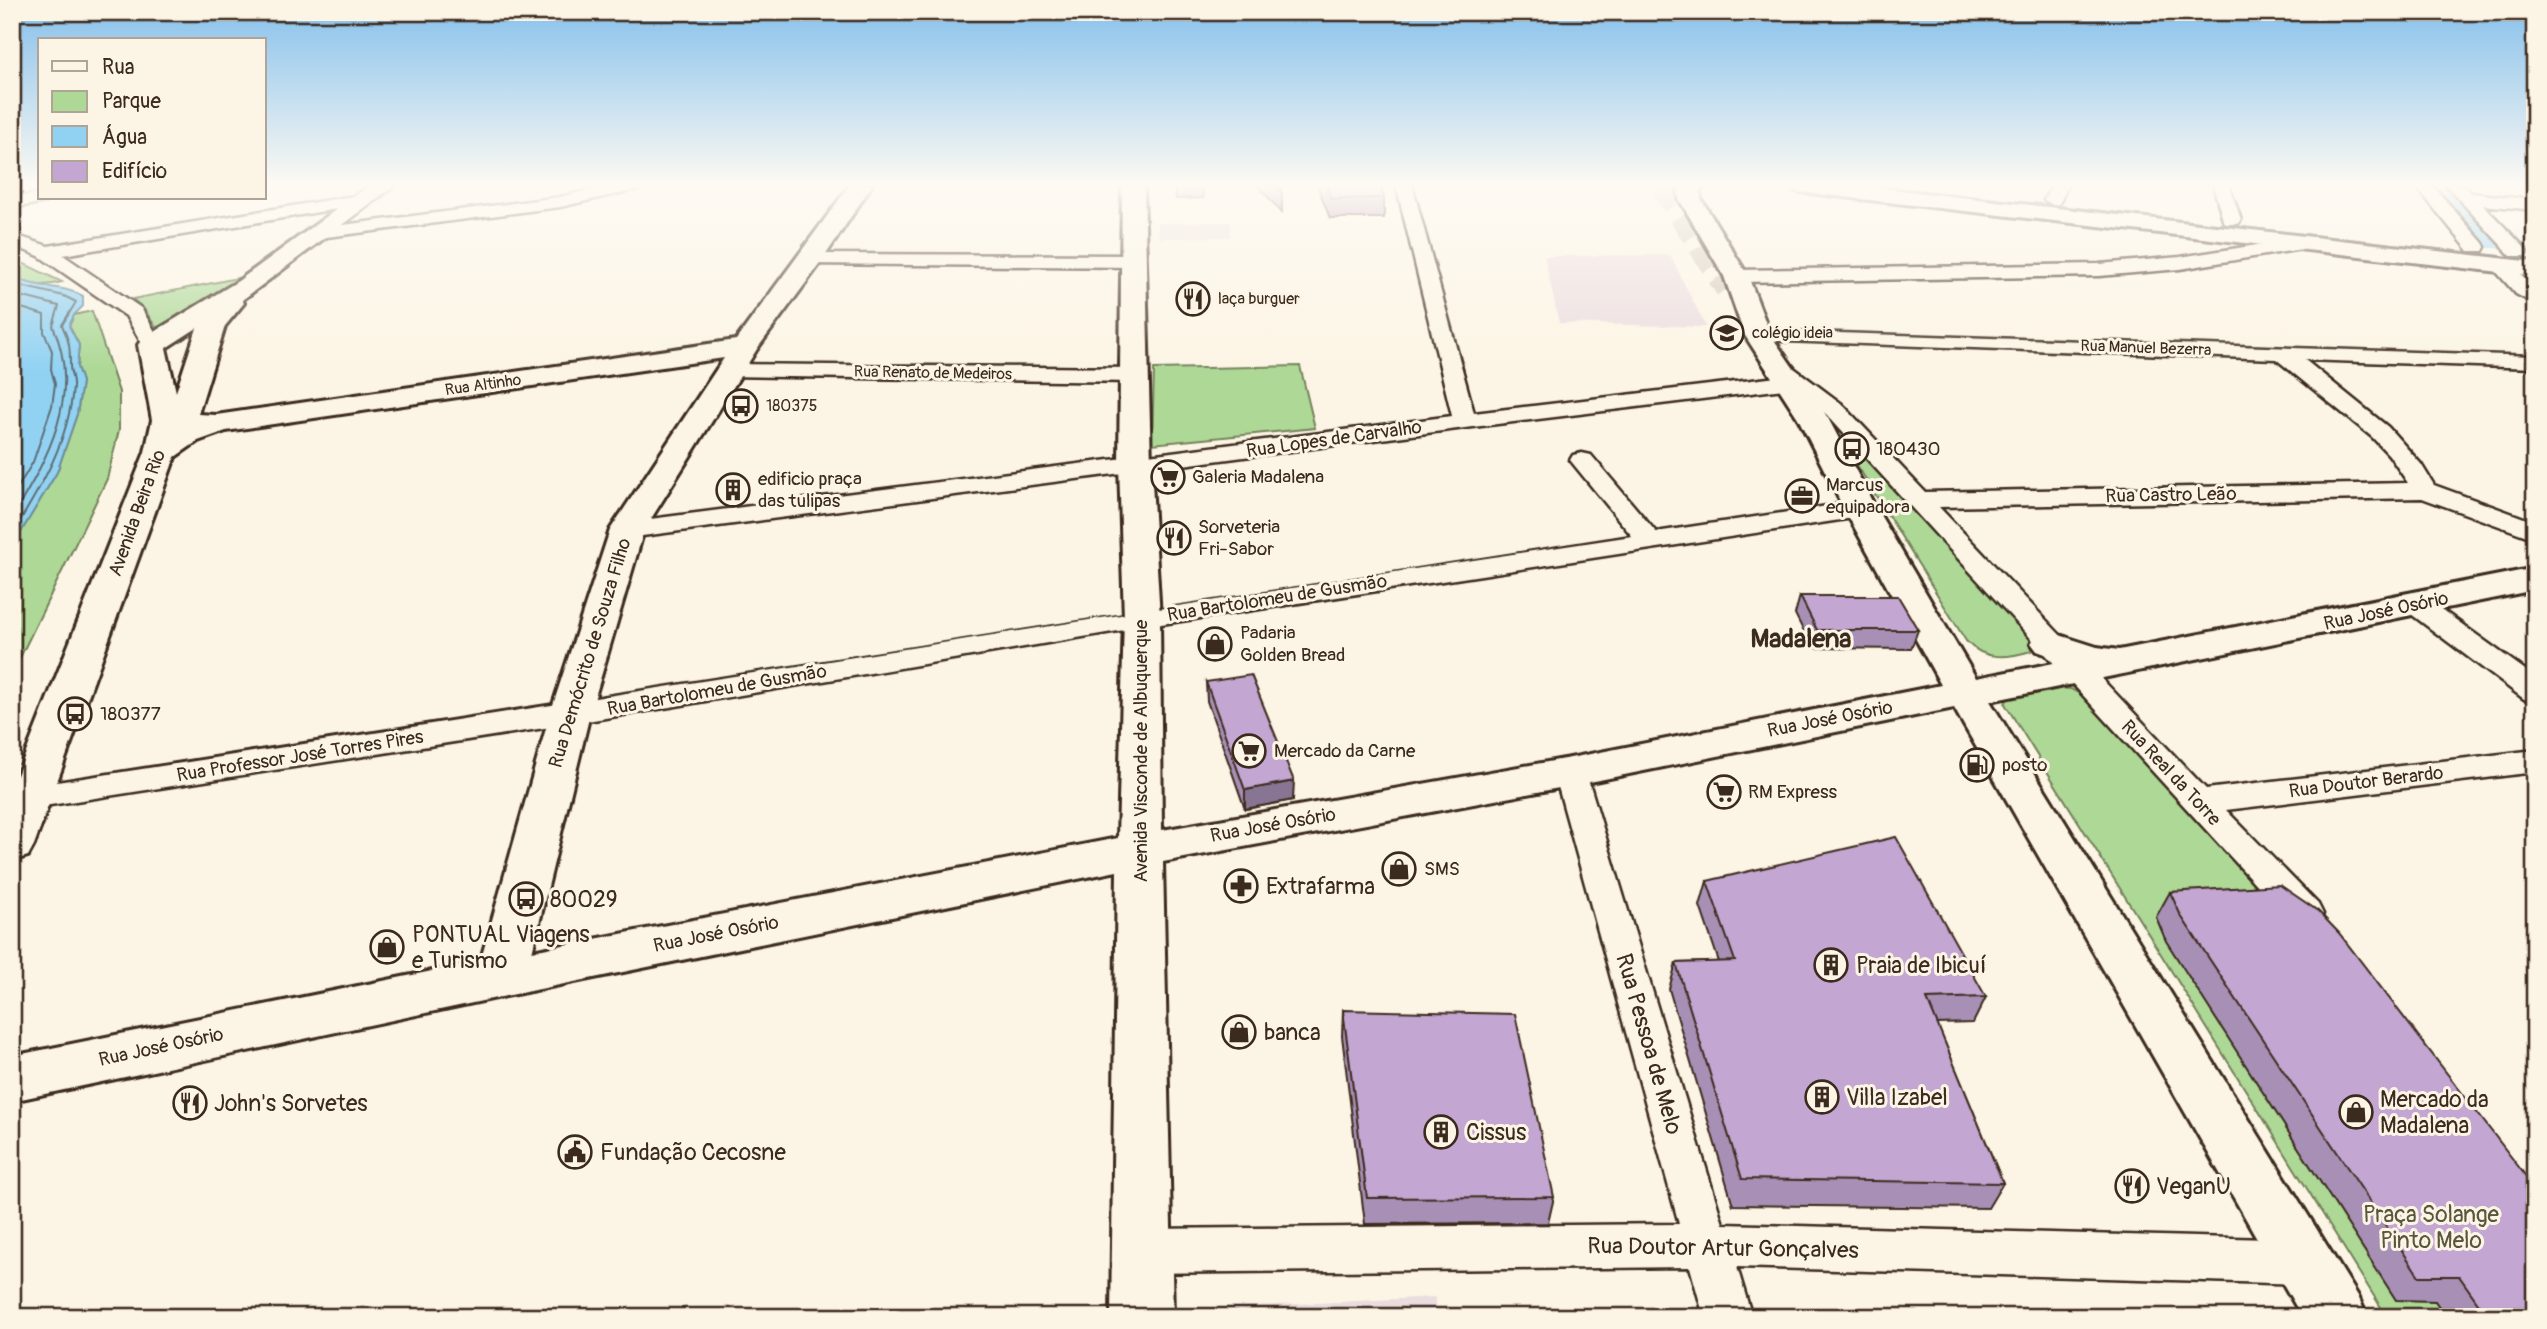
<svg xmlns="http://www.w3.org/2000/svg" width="2547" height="1329" viewBox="0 0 2547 1329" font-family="Pangolin,sans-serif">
<rect width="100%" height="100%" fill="#fcf5e5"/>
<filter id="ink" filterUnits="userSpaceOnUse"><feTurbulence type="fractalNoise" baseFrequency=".0143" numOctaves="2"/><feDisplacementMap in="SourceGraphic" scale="14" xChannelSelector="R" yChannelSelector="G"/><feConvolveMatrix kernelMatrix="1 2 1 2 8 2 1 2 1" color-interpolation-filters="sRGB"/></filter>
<g filter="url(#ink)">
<!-- built -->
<path fill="#ebdddf" d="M1231,222L1230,237L1159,238L1157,223Z
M1670,255L1706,327L1559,323L1544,256Z
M1435,1297L1438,1317H1175V1310Z"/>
<!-- green -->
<path fill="#add896" stroke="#74815a" stroke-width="2" d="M2439,185H2450L2507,248L2489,245Z
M2062,207L2535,260V265L2063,211Z
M12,258L62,282C44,287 29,286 12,276Z
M252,275L160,333L144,309L133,299Z
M92,311L119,392V430L107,479L12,674V547L57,472L77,414L82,382L77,367L79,345L69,326L74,315Z
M1300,366L1315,428L1152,444L1154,369Z
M1813,394L2032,640L2034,645L2031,651C2008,658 1984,661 1966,641Z
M2057,688L2071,689L2084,696L2379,1014L2535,1317H2387L2005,704L2008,697Z"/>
<!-- water -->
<path fill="#91d2f3" stroke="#6f8f9e" stroke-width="2" d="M12,276C34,289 61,284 83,296V306L74,315L69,326L79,345L77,367L82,382L77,414L57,472L12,547Z"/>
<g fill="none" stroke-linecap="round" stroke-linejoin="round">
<!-- shore -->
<path stroke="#5d6d73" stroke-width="2" d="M12,284L64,296L76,302L62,325C70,343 70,347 70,366C70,373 74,379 73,387C69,442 40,488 12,534
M12,294L59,306L53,326C83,395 48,458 12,517
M12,305L44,315V332L52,351L51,369L55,384L52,406L33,462L12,497"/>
<!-- canal -->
<path fill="#91d2f3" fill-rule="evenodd" d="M2426,185H2443L2498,240L2501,244L2498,248H2486Z
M2531,273H2535V287L2529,286L2522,278Z"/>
<!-- primary-tunnel -->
<path stroke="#d5ccbd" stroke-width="24" stroke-dasharray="24 12" stroke-linecap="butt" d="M1662,185L1727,289"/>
<defs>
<path id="street" d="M612,185H640L638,189L560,207L319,238L310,233L319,228L560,197Z
M1396,185H1412L1474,413L1777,377L1771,370L1774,365H1790L1842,404L1925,492L2408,483L2389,455L2372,437L2276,359L1757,340L1750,338L1747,334L1750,330L2535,356V368L2305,360L2388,427L2421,464L2434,485L2535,522V539L2422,498L1939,507L2206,789L2535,750V772L2226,810L2318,904L2323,914L2318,924L2305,928L2292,924L1826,414L1792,388L1465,428L627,538L618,536L614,530L618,524L627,522L1452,416Z
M2052,185H2068L2059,204L2053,205L2044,200Z
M2213,185H2229L2241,220L2238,224H2226L2223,220Z
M2415,185H2432L2483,243L2485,247L2483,251H2469Z
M2446,185H2463L2472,193L2535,200V210L2483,205L2525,248L2527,252L2525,256H2511Z
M40,193V198H48L46,202L12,208V198Z
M366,194L375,199L372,203L63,255L141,308L163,345L159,349H145L126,316L39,256L12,245V234L48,246Z
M2308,237L2317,243L2314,247L2180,269L2099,276L1736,282L1726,276L1736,270L2099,264L2180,257Z
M810,254L1135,255L1144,261L1135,267L803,264L801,260L803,256Z
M2501,259L2508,261L2535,289V304L2516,294L2494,269L2492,265L2494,261Z
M731,364L1136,368L1144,370L1147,375L1144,380L1136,382L723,376L720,371L723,366Z
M1582,453L1591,455L1656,532L1860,501L1869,504L1873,509L1869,514L1860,517L1142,627L570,724L31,808L19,805L14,797L19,789L31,786C565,705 1098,616 1632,536L1570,460L1573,455Z
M2417,597L2427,599L2535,677V702L2524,699L2407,611L2403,605L2407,599Z
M1570,761L1582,764L1586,772L1723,1224L2304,1240L2320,1247L2327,1262L2320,1277L2304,1284L1737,1267L1752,1317H1704L1690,1267L1142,1273L1126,1266L1119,1251L1126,1236L1142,1229L1679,1224L1554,772L1558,764Z"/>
<path id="secondary" d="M370,185H395L242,300L244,303L225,326L198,414L216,415L736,340L850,185H872L819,265L757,349L644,530L590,714L526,977L518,991L501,997L484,991L476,977L550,714L610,530L724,358L226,431L198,441L175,457L34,845L28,856L12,861V788L145,452L152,420L138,345L142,339L238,281ZM197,328L176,392L166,348Z"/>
<path id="primary" d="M1122,185H1144L1151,465L1160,618L1162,830L1570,758L1941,685L1841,503L1798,418L1744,334L1724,276L1679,199L1678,192L1682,185H1704L1700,192L1701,199L1748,276L1770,334L1828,418L1873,503L1976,678L2064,661L2037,651L2031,643L2037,635L2050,632L2097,647L2119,650L2535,568V590L1990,701L2358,1296L2367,1317H2302L1954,708L1570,786L1163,862L1173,1317H1111L1117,871L501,997L12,1101V1056L501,957L1118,838L1124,618L1119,465Z
M1789,185H1855L2535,262V276L1800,192L1792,190Z"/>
</defs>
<!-- street casing -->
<use href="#street" stroke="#3b2a1e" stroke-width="5"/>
<!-- secondary casing -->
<use href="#secondary" stroke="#3b2a1e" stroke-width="6"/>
<!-- primary casing -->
<use href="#primary" stroke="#3b2a1e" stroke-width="6"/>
<!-- street -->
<use href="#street" fill="#fcf5e5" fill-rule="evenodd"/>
<!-- secondary -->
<use href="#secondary" fill="#fcf5e5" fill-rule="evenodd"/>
<!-- primary -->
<use href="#primary" fill="#fcf5e5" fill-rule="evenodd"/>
</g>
<!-- wall -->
<path fill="#a88fb5" stroke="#3b2a1e" stroke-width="2" d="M1174,185H1203V198L1176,199Z
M1257,185H1279L1282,193V213Z
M1317,185H1379L1384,198V218H1330Z
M1800,596L1918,630L1911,649L1812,648L1795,614Z
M1206,682L1293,800L1245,809L1207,701Z
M1707,881L1986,997L1973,1023L1937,1024L2003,1183L1988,1208L1733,1205L1669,989L1676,963L1719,962L1700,906Z
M2170,892L2535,1317H2446L2435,1301L2396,1300L2166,941L2156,917Z
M1343,1010L1554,1197L1548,1223L1365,1224L1342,1036Z"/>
<!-- shaded-wall -->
<path fill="#887493" stroke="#3b2a1e" stroke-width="2" d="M1294,781L1293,800L1245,809V790Z"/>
<!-- building -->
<path fill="#c3a6d2" stroke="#3b2a1e" stroke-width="2" d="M1175,185H1203L1175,186Z
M1274,185H1279L1282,193Z
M1325,185H1379L1384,198L1331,199Z
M1800,596H1898L1918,630H1817Z
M1251,675L1294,781L1245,790L1206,682Z
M1896,837L1986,997L1927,999L2003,1183L1742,1179L1676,963L1735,961L1707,881Z
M2280,885L2318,911L2339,933L2535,1188V1317H2488L2459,1276H2419L2181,916L2170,892Z
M1343,1010L1515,1014L1554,1197L1367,1198Z"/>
</g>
<!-- sky -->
<linearGradient id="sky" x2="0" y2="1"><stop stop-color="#85c0ec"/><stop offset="0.5" stop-color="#fefaf3"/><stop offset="1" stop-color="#fefaf3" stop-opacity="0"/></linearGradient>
<rect width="2547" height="371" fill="url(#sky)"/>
<!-- icons -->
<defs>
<symbol id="restaurant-ring" viewBox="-11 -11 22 22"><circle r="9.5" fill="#fcf5e5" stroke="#3b2a1e" stroke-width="1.5"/><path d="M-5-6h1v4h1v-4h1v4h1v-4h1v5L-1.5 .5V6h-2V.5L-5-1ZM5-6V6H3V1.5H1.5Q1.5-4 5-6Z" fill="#3b2a1e"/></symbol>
<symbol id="school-ring" viewBox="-11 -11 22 22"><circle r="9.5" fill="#fcf5e5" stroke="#3b2a1e" stroke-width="1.5"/><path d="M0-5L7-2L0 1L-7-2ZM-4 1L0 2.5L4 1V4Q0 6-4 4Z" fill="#3b2a1e"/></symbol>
<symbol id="bus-ring" viewBox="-11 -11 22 22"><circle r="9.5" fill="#fcf5e5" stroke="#3b2a1e" stroke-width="1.5"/><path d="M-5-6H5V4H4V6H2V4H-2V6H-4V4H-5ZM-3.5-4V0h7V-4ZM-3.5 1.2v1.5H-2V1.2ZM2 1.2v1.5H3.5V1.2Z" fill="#3b2a1e"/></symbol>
<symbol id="supermarket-ring" viewBox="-11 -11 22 22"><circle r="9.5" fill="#fcf5e5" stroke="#3b2a1e" stroke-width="1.5"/><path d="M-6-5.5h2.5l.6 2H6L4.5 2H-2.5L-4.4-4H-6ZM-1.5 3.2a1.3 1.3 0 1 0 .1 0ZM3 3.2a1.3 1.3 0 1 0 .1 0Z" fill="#3b2a1e"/></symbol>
<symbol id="building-ring" viewBox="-11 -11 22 22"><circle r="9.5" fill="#fcf5e5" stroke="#3b2a1e" stroke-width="1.5"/><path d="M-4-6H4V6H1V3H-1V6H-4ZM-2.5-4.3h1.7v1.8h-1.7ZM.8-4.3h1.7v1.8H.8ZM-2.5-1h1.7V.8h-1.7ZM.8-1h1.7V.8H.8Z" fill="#3b2a1e"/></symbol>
<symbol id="office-ring" viewBox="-11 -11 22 22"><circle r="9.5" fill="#fcf5e5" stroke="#3b2a1e" stroke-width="1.5"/><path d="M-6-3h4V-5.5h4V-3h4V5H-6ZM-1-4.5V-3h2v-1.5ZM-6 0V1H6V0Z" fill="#3b2a1e"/></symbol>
<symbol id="shop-ring" viewBox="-11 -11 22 22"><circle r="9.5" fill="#fcf5e5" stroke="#3b2a1e" stroke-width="1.5"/><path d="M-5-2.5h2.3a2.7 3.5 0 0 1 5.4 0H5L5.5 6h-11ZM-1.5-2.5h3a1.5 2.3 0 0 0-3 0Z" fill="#3b2a1e"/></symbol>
<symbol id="fuel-ring" viewBox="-11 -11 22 22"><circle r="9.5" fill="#fcf5e5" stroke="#3b2a1e" stroke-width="1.5"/><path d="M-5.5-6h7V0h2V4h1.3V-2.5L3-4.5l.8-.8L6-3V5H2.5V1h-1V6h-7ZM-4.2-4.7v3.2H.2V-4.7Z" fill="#3b2a1e"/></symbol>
<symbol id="pharmacy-ring" viewBox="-11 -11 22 22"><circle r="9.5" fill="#fcf5e5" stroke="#3b2a1e" stroke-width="1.5"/><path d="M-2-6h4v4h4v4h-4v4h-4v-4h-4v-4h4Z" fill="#3b2a1e"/></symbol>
<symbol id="civic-ring" viewBox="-11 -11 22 22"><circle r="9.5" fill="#fcf5e5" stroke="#3b2a1e" stroke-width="1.5"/><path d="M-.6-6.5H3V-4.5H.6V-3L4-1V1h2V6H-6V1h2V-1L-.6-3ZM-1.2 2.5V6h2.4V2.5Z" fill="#3b2a1e"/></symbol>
</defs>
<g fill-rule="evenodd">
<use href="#restaurant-ring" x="1174" y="280" width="38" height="38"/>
<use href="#school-ring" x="1708" y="314" width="38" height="38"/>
<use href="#bus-ring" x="722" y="387" width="38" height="38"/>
<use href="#bus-ring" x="1833" y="430" width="38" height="38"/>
<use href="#supermarket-ring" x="1149" y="458" width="38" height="38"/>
<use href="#building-ring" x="714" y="471" width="38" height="38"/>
<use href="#office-ring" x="1783" y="477" width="38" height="38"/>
<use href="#restaurant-ring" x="1155" y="519" width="38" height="38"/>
<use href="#shop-ring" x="1196" y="625" width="38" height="38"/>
<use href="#bus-ring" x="56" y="695" width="38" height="38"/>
<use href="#supermarket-ring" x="1230" y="732" width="38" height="38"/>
<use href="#fuel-ring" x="1958" y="746" width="38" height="38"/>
<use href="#supermarket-ring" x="1705" y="773" width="38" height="38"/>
<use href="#shop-ring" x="1380" y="850" width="38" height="38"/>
<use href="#pharmacy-ring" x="1222" y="867" width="38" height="38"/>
<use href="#bus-ring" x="507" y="880" width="38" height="38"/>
<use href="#shop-ring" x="368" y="928" width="38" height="38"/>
<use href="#building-ring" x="1812" y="946" width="38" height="38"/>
<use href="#shop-ring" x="1220" y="1013" width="38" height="38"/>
<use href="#building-ring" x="1803" y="1078" width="38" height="38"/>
<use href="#restaurant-ring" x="171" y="1084" width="38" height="38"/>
<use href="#shop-ring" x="2337" y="1093" width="38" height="38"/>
<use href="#building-ring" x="1422" y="1113" width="38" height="38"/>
<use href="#civic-ring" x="556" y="1133" width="38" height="38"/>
<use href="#restaurant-ring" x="2113" y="1167" width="38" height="38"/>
</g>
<g text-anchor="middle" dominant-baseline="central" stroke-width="6" stroke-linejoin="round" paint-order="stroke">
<!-- far-poi labels -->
<g font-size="16" fill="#3b2a1e" stroke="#fcf5e5" text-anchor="start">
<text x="1218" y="299">laça burguer</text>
<text x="1752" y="333">colégio ideia</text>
<text x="766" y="406">180375</text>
</g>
<!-- far-street labels -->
<g font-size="16" fill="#3b2a1e" stroke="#fcf5e5">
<text transform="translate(2146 348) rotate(2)">Rua Manuel Bezerra</text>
<text transform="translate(933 373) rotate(1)">Rua Renato de Medeiros</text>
<text transform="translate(483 385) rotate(-8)">Rua Altinho</text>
</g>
<!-- street labels -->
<g font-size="19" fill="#3b2a1e" stroke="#fcf5e5">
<text transform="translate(1334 439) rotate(-8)">Rua Lopes de Carvalho</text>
<text transform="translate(2171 495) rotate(-1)">Rua Castro Leão</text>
<text transform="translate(137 513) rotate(-70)">Avenida Beira Rio</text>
<text transform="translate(1277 598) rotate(-9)">Rua Bartolomeu de Gusmão</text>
<text transform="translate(2386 611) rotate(-12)">Rua José Osório</text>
<text transform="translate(590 653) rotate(-73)">Rua Demócrito de Souza Filho</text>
<text transform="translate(717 690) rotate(-10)">Rua Bartolomeu de Gusmão</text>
<text transform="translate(1830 719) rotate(-11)">Rua José Osório</text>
<text transform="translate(1141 751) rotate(-90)">Avenida Visconde de Albuquerque</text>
<text transform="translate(300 756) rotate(-9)">Rua Professor José Torres Pires</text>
<text transform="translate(2171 773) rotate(47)">Rua Real da Torre</text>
<text transform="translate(2366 782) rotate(-7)">Rua Doutor Berardo</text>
<text transform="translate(1273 825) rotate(-10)">Rua José Osório</text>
<text transform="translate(716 934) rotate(-11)">Rua José Osório</text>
<text transform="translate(161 1047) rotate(-12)">Rua José Osório</text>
</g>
<!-- poi labels -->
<g font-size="19" fill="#3b2a1e" stroke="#fcf5e5" text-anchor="start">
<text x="1876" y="449">180430</text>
<text x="1192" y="477">Galeria Madalena</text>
<text x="758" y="479">edificio praça<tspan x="758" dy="22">das tulipas</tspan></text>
<text x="1826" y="485">Marcus<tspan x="1826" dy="22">equipadora</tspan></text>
<text x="1198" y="527">Sorveteria<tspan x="1198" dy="22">Fri-Sabor</tspan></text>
<text x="1240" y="633">Padaria<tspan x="1240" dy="22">Golden Bread</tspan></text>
<text x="100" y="714">180377</text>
<text x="1274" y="751">Mercado da Carne</text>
<text x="2002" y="765">posto</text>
<text x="1748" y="792">RM Express</text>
<text x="1424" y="869">SMS</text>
</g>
<!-- near-poi labels -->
<g font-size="23" fill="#3b2a1e" stroke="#fcf5e5" text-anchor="start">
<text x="1266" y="886">Extrafarma</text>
<text x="550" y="899">80029</text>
<text x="412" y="934">PONTUAL Viagens<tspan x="412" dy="26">e Turismo</tspan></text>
<text x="1856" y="965">Praia de Ibicuí</text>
<text x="1264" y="1032">banca</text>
<text x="1846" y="1097">Villa Izabel</text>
<text x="2380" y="1099">Mercado da<tspan x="2380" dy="26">Madalena</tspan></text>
<text x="214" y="1103">John's Sorvetes</text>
<text x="1466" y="1132">Cissus</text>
<text x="600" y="1152">Fundação Cecosne</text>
<text x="2156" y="1186">VeganU</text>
</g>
<!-- near-street labels -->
<g font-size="23" fill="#3b2a1e" stroke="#fcf5e5">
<text transform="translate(1649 1044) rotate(74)">Rua Pessoa de Melo</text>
<text transform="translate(1723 1248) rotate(1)">Rua Doutor Artur Gonçalves</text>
</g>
<!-- near-park labels -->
<g font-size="23" fill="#58563c" stroke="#fcf5e5">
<text x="2431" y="1214">Praça Solange<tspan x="2431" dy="26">Pinto Melo</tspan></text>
</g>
<!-- district labels -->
<g font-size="26" font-weight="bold" fill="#3b2a1e" stroke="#fcf5e5">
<text x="1801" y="639">Madalena</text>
</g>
</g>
<!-- margin -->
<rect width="2547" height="1329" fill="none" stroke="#fcf5e5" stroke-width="42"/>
<rect x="21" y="21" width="2505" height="1287" fill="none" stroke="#3b2a1e" stroke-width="2.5" filter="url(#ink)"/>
<!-- legend -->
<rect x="38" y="38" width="228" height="161" fill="#fcf5e5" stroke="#afa495" stroke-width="2"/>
<rect x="52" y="61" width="35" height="10" fill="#fcf5e5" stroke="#afa495" stroke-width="2"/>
<text x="102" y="74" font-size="21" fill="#3b2a1e">Rua</text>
<rect x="52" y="91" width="35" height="21" fill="#add896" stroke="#afa495" stroke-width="2"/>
<text x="102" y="108" font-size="21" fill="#3b2a1e">Parque</text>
<rect x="52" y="126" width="35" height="21" fill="#91d2f3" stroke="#afa495" stroke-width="2"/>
<text x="102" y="144" font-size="21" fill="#3b2a1e">Água</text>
<rect x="52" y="161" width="35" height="21" fill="#c3a6d2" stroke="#afa495" stroke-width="2"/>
<text x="102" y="178" font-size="21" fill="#3b2a1e">Edifício</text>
</svg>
